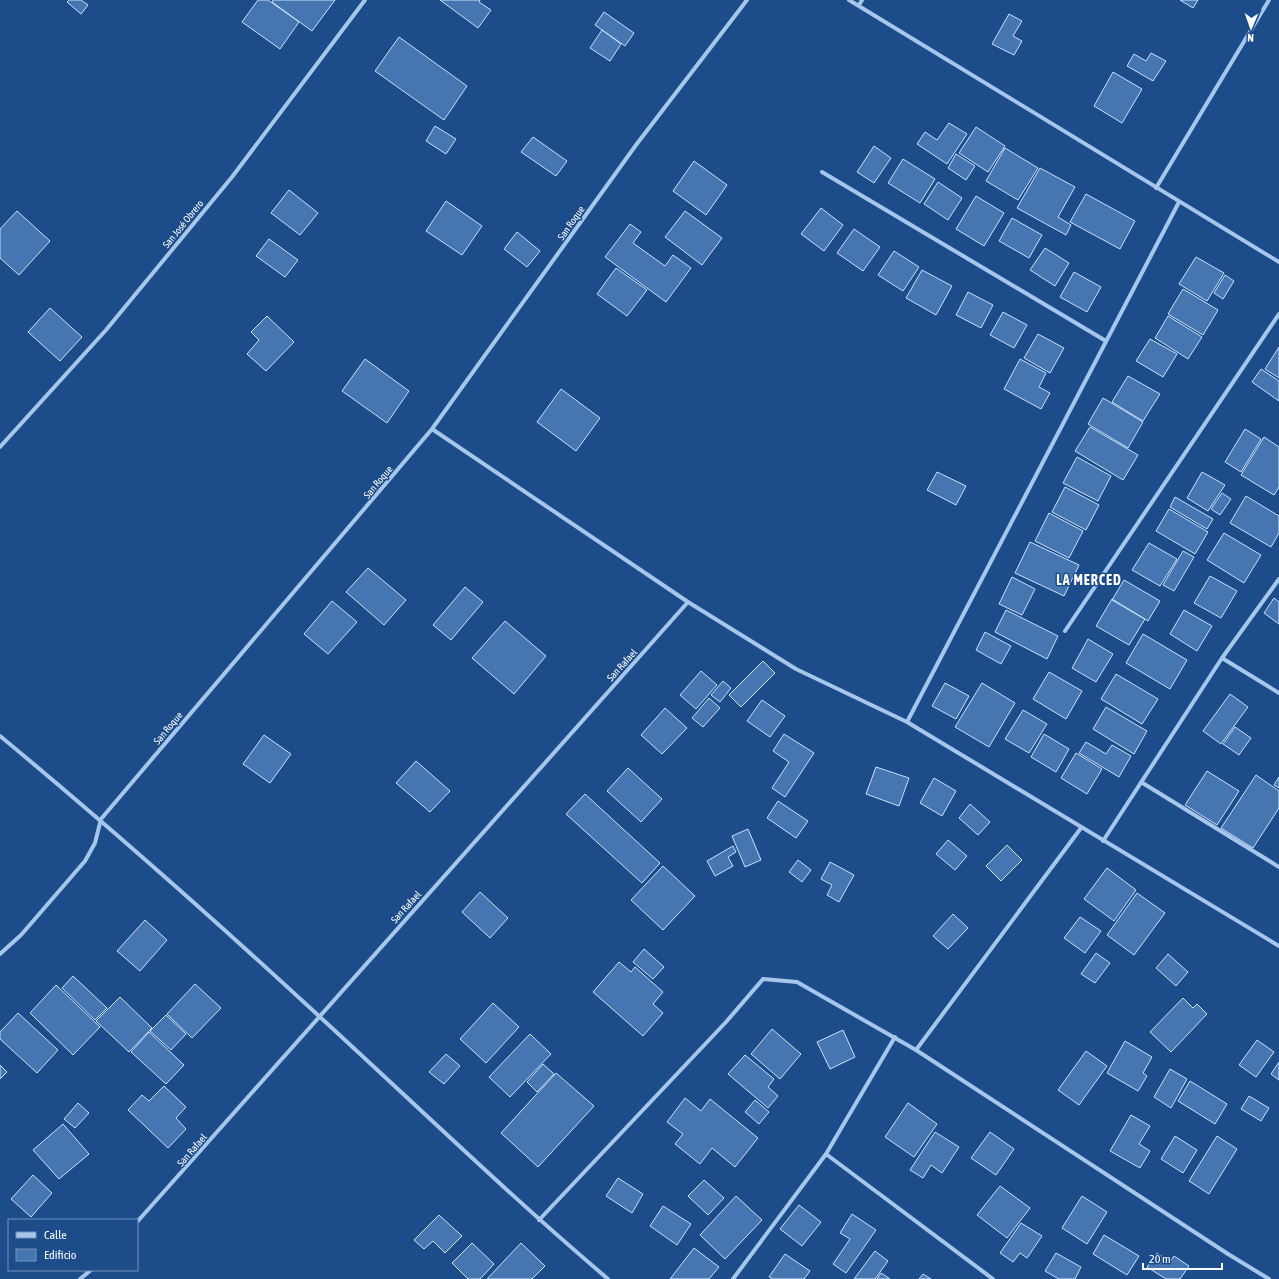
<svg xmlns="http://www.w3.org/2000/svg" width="1279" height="1279" viewBox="0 0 1279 1279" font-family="'Asap Condensed',sans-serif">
<rect width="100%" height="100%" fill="#1c4c8a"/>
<!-- building -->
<path fill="#4576b2" stroke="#cce0f9" d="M69,0H81L88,5L81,14L67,2Z
M258,0H268L299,22L280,49L242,22Z
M273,0H335L312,31L272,2Z
M440,0H480L479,2L491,10L478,28Z
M1180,0H1198L1193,8Z
M604,12L634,33L625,46L595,25Z
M1009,14L1022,21L1013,36L1022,41L1014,55L992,44Z
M602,30L621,44L610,61L590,48Z
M399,37L467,86L444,120L375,71Z
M1151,53L1166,61L1153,81L1127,66L1134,54L1146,61Z
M1113,72L1142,89L1122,123L1094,106Z
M949,123L967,134L947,164L917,144L925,132L937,140Z
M435,126L456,139L446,154L426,141Z
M976,127L1005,146L988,172L959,153Z
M533,137L567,161L556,176L521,152Z
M874,146L891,158L874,183L857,172Z
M1005,148L1038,168L1018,200L986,181Z
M956,154L975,166L966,180L948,168Z
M903,159L935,179L920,203L888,183Z
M694,161L727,185L706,215L673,191Z
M1040,168L1075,187L1058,217L1071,225L1066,235L1017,208Z
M938,182L962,198L948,220L924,204Z
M289,190L318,213L300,235L271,213Z
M1086,194L1135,221L1120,249L1070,222Z
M976,196L1004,213L984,246L956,229Z
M446,201L482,226L462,255L426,231Z
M821,208L843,225L824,251L801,234Z
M17,211L50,241L19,275L0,258V229Z
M685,211L722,238L702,265L665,237Z
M1012,218L1042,235L1029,258L999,241Z
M630,224L641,232L633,243L665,266L673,255L691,268L666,302L605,257Z
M854,229L880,247L863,271L837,253Z
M517,232L540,251L527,267L504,249Z
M269,239L298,260L285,277L256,256Z
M1045,248L1069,263L1055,286L1030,270Z
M894,251L919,267L903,291L878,275Z
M1196,257L1224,273L1207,301L1179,284Z
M616,268L647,290L627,316L597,294Z
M922,270L952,286L936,315L906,298Z
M1074,272L1101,287L1087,312L1060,297Z
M1225,275L1234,281L1223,299L1214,293Z
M1183,289L1218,310L1203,335L1168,314Z
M968,292L993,305L981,328L956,315Z
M50,308L82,337L60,361L28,332Z
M1003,312L1027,325L1014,348L990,335Z
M267,316L294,342L266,371L247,354L259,340L251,332Z
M1168,316L1202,337L1188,359L1155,338Z
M1038,334L1064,348L1050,373L1024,358Z
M1150,339L1177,354L1163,377L1136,361Z
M1279,347V378L1265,369Z
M365,359L409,391L387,423L342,391Z
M1020,359L1046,373L1039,387L1050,393L1041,409L1004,389Z
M1261,369L1279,381V401L1252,382Z
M1128,376L1160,394L1143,421L1112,402Z
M561,389L600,418L576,451L537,422Z
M1103,398L1143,422L1128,448L1088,424Z
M1090,427L1138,455L1123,480L1075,451Z
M1245,429L1261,439L1241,472L1225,462Z
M1264,437L1279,447V487L1274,495L1241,475Z
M1077,457L1111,476L1098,501L1063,483Z
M937,472L966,486L956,505L927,490Z
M1202,472L1225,485L1208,511L1187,498Z
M1065,487L1099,505L1086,530L1052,512Z
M1222,493L1231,499L1220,515L1211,509Z
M1246,496L1279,516V533L1271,547L1230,523Z
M1175,497L1213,519L1207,529L1170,507Z
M1169,509L1208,532L1195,554L1156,531Z
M1049,513L1083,531L1069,558L1035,541Z
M1224,533L1261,555L1244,583L1207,560Z
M1030,542L1079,565L1064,596L1015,573Z
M1149,543L1177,559L1160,586L1132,570Z
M1183,551L1194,557L1174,591L1163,585Z
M368,568L406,600L384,625L346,592Z
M1210,576L1237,591L1221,618L1194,603Z
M1012,577L1035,589L1022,615L999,604Z
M1124,580L1160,601L1148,621L1112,600Z
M465,587L483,602L451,640L433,625Z
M1274,598L1279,602V624L1264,613Z
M1112,599L1145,619L1129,645L1096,626Z
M332,601L357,622L328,654L304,634Z
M1006,610L1058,636L1047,659L995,632Z
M1184,610L1212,626L1197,651L1170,634Z
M505,621L546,656L514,694L472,658Z
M985,632L1011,646L1001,664L976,650Z
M1143,634L1187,660L1170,689L1126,663Z
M1088,639L1113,654L1096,682L1072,668Z
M763,661L775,673L741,707L729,695Z
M701,671L717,685L696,709L680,695Z
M1049,672L1082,691L1066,719L1033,699Z
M1116,674L1158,699L1142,724L1101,699Z
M723,681L731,688L720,702L711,695Z
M945,683L969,696L956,719L932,706Z
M982,683L1015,703L989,747L955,727Z
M1230,694L1248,707L1221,744L1203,731Z
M709,698L720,708L703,727L692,718Z
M762,700L785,716L770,737L747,721Z
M1106,707L1147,731L1134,754L1093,729Z
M665,708L687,728L662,754L641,735Z
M1023,710L1047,724L1029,753L1005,739Z
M1235,727L1251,738L1239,755L1223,744Z
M784,734L814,753L785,797L772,788L789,762L773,751Z
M1044,734L1069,749L1056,772L1031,757Z
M264,735L291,754L270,783L243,764Z
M1086,742L1106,754L1112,745L1131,756L1119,777L1079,753Z
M1076,753L1102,769L1087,794L1061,778Z
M416,761L450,791L430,812L396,783Z
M876,767L909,778L899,806L866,794Z
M628,768L662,799L641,822L607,791Z
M1207,771L1239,791L1217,825L1185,805Z
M1256,775L1279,791V808L1253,848L1221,828Z
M1279,777V788L1274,785Z
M934,778L956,791L942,816L920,803Z
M585,794L660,863L642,883L566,814Z
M778,801L808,821L796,838L767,818Z
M970,804L990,822L978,835L959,818Z
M748,829L761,860L745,867L732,836Z
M948,840L967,856L955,870L936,854Z
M1007,845L1022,860L1001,881L986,866Z
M733,846L736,852L728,857L733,866L715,876L707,861Z
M798,860L811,870L802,882L789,872Z
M830,862L854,875L839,902L827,895L832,885L821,879Z
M663,866L695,896L663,930L631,900Z
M1107,868L1136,890L1114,921L1084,899Z
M480,892L508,918L490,938L462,912Z
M1137,893L1165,913L1134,955L1107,935Z
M953,914L968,928L948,949L933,936Z
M1080,917L1101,931L1085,953L1064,938Z
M145,920L167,940L140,971L117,951Z
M644,949L664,967L653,979L633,962Z
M1096,953L1110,963L1095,983L1081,974Z
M1168,954L1188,972L1176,986L1156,968Z
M619,962L631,972L635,967L663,992L653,1004L663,1013L643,1036L593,992Z
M73,976L107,1008L95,1020L62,988Z
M195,984L221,1008L192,1038L167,1014Z
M56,985L100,1027L73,1055L30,1013Z
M120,997L152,1028L129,1052L96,1021Z
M1183,998L1193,1008L1197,1004L1207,1014L1171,1052L1150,1032Z
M493,1003L519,1027L486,1063L460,1039Z
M18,1013L58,1050L37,1073L0,1039V1032Z
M166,1015L186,1034L171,1050L150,1031Z
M772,1029L801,1054L780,1079L751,1054Z
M843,1030L855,1057L830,1069L817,1042Z
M149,1032L184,1065L166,1084L131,1052Z
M530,1034L551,1054L510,1097L489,1077Z
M1257,1040L1274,1052L1256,1077L1239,1065Z
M1125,1041L1152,1057L1143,1073L1147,1076L1138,1091L1107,1073Z
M1086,1051L1107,1066L1079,1105L1058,1090Z
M446,1054L460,1066L444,1084L429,1072Z
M745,1055L774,1079L768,1087L778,1096L768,1108L728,1074Z
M1279,1062V1080L1271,1074Z
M543,1064L554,1074L537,1092L527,1082Z
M0,1065L7,1072L0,1079Z
M1170,1069L1187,1079L1171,1108L1154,1097Z
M556,1073L594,1106L538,1167L501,1133Z
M1190,1081L1227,1104L1215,1124L1178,1101Z
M164,1086L186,1107L176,1118L186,1129L168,1148L128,1110L142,1095L149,1101Z
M1249,1096L1269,1108L1261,1121L1241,1109Z
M685,1098L701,1111L710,1099L758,1138L735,1167L712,1148L700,1164L675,1144L683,1134L667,1122Z
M755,1100L769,1112L759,1124L745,1112Z
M78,1103L89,1113L75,1128L64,1119Z
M908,1103L937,1124L914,1157L885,1137Z
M1131,1115L1150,1126L1139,1144L1150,1151L1140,1168L1110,1151Z
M63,1124L89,1154L59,1179L33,1150Z
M935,1132L959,1147L942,1173L931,1165L923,1178L910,1170Z
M990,1132L1014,1149L996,1175L971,1158Z
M1175,1136L1197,1150L1183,1173L1161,1159Z
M1217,1136L1237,1149L1209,1194L1189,1181Z
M33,1175L52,1193L31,1217L11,1199Z
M618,1178L643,1194L632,1213L606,1196Z
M704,1180L724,1198L708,1215L688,1196Z
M1000,1186L1030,1208L1007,1238L977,1215Z
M736,1196L762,1220L725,1259L700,1235Z
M1082,1196L1107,1212L1087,1244L1062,1228Z
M799,1205L821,1222L802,1246L780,1229Z
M663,1206L691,1224L677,1245L650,1226Z
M852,1214L876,1230L846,1273L833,1264L850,1239L840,1233Z
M439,1215L462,1236L445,1253L433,1241L424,1249L414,1240Z
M1021,1223L1042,1236L1027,1258L1020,1253L1013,1262L1000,1253Z
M1104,1235L1139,1256L1127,1275L1093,1254Z
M472,1243L494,1264L480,1279H468L452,1263Z
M521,1243L545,1266L532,1279H487Z
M694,1248L719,1267L709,1279H670Z
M875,1251L888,1261L875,1279H854Z
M1056,1253L1081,1267L1075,1279H1059L1045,1271Z
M1157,1253L1170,1262L1174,1256L1189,1266L1180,1279H1166L1147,1267Z
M785,1254L810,1271L804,1279H773L769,1277Z
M881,1273L890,1279H877Z
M923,1274L931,1279H919Z"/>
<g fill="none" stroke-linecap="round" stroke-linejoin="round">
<!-- minor -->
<path stroke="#a7c6ec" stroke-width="4" d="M849,0L1279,262
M859,5L862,0
M822,172L1106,341
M1156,188L1269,0
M432,429L688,602L796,669L907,722L1279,946
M0,447L106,330L232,177L365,0
M1065,631L1279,314
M1222,658L1279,693
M907,722L1179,202
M0,736C110,827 216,921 320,1017C416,1105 509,1195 608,1279
M1141,782L1279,867
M1103,841L1222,658L1279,579
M0,954L21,935L85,861L95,843L101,819L432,429L636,145L747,0
M916,1050L1081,828
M826,1154L993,1279
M539,1220L726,1022L763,979L797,982L916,1050L1228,1254L1269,1279
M137,1222L688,602
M80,1279L91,1270
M733,1279L826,1154L895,1037"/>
</g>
<g text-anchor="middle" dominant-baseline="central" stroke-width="3" stroke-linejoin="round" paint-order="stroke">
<!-- street labels -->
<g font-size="10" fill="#fff" stroke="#1c4c8a">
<text transform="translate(571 223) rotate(-55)">San Roque</text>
<text transform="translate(183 224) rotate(-51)">San José Obrero</text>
<text transform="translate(378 482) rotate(-50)">San Roque</text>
<text transform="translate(622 665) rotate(-48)">San Rafael</text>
<text transform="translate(168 728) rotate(-50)">San Roque</text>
<text transform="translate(406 907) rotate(-48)">San Rafael</text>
<text transform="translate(192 1150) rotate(-49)">San Rafael</text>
</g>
<!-- district labels -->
<g font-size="14" font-weight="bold" letter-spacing="1" fill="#fff" stroke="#1c4c8a">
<text x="1089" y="580">LA MERCED</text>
</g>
</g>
<!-- legend -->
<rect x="8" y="1219" width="130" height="52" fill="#1c4c8a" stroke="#7794b9"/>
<rect x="16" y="1232" width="20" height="6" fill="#a7c6ec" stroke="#7794b9"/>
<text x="44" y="1239" font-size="12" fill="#ffffff">Calle</text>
<rect x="16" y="1249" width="20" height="12" fill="#4576b2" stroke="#7794b9"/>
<text x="44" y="1259" font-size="12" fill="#ffffff">Edificio</text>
<!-- north arrow -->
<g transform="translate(1251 28) rotate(182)" stroke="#1c4c8a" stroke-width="3" paint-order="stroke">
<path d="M0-3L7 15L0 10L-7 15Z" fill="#ffffff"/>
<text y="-6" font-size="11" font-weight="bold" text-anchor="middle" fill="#ffffff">N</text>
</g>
<!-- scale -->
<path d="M1143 1263v6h79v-6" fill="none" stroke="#ffffff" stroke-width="2"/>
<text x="1149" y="1263" font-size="12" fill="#ffffff" stroke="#1c4c8a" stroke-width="3" paint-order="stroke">20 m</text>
</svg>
